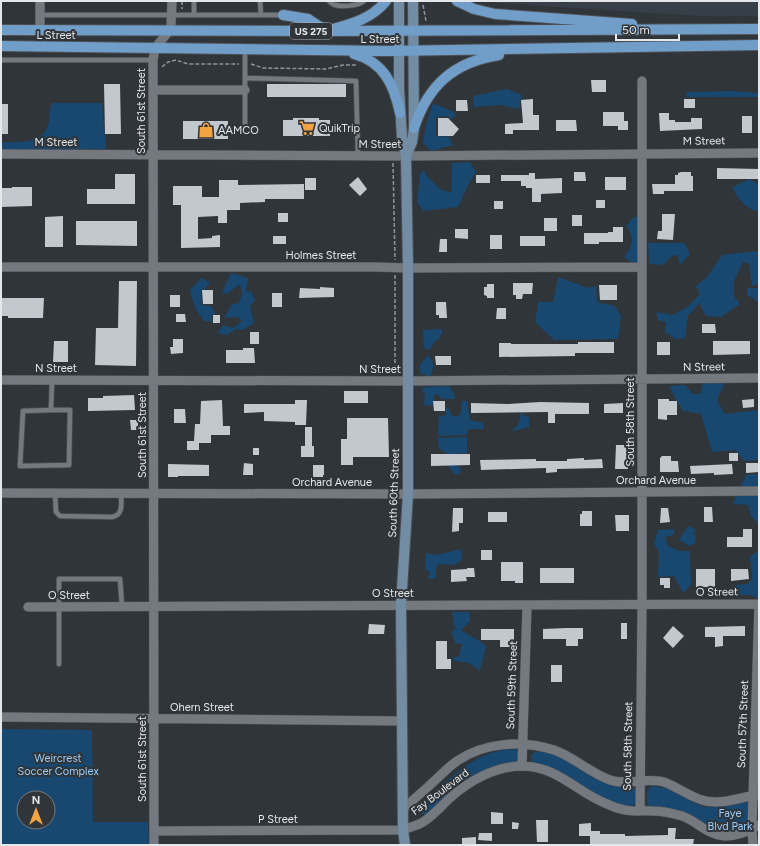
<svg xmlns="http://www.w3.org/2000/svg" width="760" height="846" viewBox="0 0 760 846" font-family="Figtree,sans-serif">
<rect width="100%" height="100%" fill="#303539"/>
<!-- built -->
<path fill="#363f48" d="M487,1H759V16H703L634,12L498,3Z"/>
<!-- green -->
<path fill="#18476f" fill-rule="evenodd" d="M507,89L522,95L519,109L500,105L474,107L473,96Z
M733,91L759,93V97H686L687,92Z
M51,103H102L106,149H1V142C17,142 42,145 48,125C50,118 50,110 51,103Z
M433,103L454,112L456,116L450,119L448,116L436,117V136L449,137L453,145L431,151L423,143L426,125Z
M470,162L476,172L469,183L458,207L424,211L417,203L420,174L424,169L426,175L441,190L451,192L452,163Z
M750,179L759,185V211C745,210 738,198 732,187Z
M634,217H641V260L634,264L624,257C633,245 635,239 626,226Z
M648,243H684L690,254L680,265L678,256L673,255L663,265L649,264Z
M757,251L759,252V283L752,286L749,264L743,262L734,281V296L740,304L721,317L706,316L699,303L688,316L685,338L676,339L665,332L666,322L658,320L656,312L673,315L687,307L700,294L696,286L707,277L722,255Z
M231,273L248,278L246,292L251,291L255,300L250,306L254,323L243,330L236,329L227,335L217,333L223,325L233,328L242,321L238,317L224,318L232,304L239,303L242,294L240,284L227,294L222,292Z
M558,277L588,288L596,286L597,302L615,306L621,316L618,339L554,340L535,322L538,302H553Z
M201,278L210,282L205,289L201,290V305L211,306L216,314L212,315V322L204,321L195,308L190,290Z
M747,288H759V302L747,295Z
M443,329L439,340H436L429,350L424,348L423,330Z
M428,355C435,363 434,367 430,377L420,373V365Z
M703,382H725L717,400L725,414L758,410L759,390V460L744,461L736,450L712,452L701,414L683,411C678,401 673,397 670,386L685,385L693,394H700Z
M449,386L454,393L455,399H442L437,394H435L432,406L424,405L425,394L422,393L424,387Z
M462,401H467L470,420L483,423L484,429H468L467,435L438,436L439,416L446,415L445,410L448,407L451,414L454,417L460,415Z
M521,413H523L524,416L529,417V427L514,431L513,429L518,425Z
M467,437V453L454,454V465L461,468L460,474H454L448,465V454L439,449L438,438Z
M759,474V524H758L751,516L748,505L733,504L746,475Z
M688,526L696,530L694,534L696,537L695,543L690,546L679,540Z
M674,529V535L665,537L668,546L679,551H690L691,585L683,593L674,576L658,577L659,552L654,544L658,530Z
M460,549L462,554L461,560L455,565L437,564L435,579H428L430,572L425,570L426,553L437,555Z
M757,551L759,552V598L755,597L751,595H736L735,585L748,584L752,579L751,563L749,558Z
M452,612H469L470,621L461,630L484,644L486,647L480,671L469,663L454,661V657H459L462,643L456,644L451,632L455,629Z
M1,729L92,730L93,822H148L149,845H1ZM24,798H48V822H24Z
M515,749L518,750L521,762L501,768L427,816C421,815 419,811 421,805C449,779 474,750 515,749Z
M539,751L559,756L616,786L634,788L637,792L636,803L630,807L614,803L535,765L532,762L531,756L535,752Z
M654,786L674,790L694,803L705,807H713L748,802L752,825L729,834L717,830L696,818L651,808L647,803V793L650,787Z"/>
<!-- building -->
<path fill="#c2c8cd" d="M591,80H606V92H592Z
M104,84H120L121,134H105Z
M267,84H346V97H267Z
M533,99V115H539V130H513V134H505V124L523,123L521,100Z
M684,99H695V108H684Z
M456,100H467L468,111H456Z
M1,104H8V134H1Z
M603,112H624V121H628V130H618V126H603Z
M659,113H669V120H675V122H691V118H702V129L660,131Z
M742,116H752V133H742Z
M293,118H319V120H330V136H283V120H293Z
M438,118H448L459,129L453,136H438Z
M556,120H576L577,131H556Z
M183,121H228V139H183Z
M717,168L759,169V179H717Z
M574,172H585L586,181H574Z
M681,172H691V176H693V191H664V194H653L652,184H675V175H678V173Z
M529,173H535V179L562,178V193L541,194V202H532V188H526V186H521V181H501V175H529Z
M115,174H135V204H87V189H115Z
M476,175H490V183H476Z
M358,177L367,189L360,196L349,185Z
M605,177H626V190H605Z
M305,178H316V190H305Z
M219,180H238V185L304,184V199H265V202L240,203V210H227V223H218V216L198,217V239L212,238V236L220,235V247L181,248V205H173V186H202V197H219Z
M12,187H32V206L1,207V188H12Z
M596,200H605V208H596Z
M494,201H503V209H494Z
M278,213H288V222H278Z
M662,214H675L673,240L657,239L658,231H662Z
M572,215H582V226H572Z
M63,216V247H45V217Z
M544,218H557V231H544Z
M76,221H137V246L76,245Z
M613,227H623V242H599V244H584V233H608V232H613Z
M455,229H468V239L455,238Z
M490,235H502V249H490Z
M273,236H286V244H273Z
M520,236H545V246H520Z
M440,239H447V252H439Z
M119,281H137L136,366L95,365L96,328H118Z
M513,283H533L532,294H523L522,299H516V295H513Z
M487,284H494V298H487V296L484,295V287H487Z
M599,285H617V300H600Z
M320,287L334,288V297L299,298L300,288L320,289Z
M202,290H213V304H203Z
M272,293H282V307H272Z
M170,295H180V307H170Z
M1,298H44L43,318H8V316H1Z
M436,302H446L447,318H439V315H436Z
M497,308H506V319H496Z
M176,314H185L186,322H176Z
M213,315H220V323H213Z
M702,324H715L716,333H702Z
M250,332H259V344H250Z
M173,339H183V353L171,354L170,347H173Z
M54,341H68V362H53Z
M713,341H750V354L713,355Z
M578,342H614V353H575V356L499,357V343H511V344H578Z
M657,342H670V355H657Z
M243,348H254L255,363H226V350H243Z
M435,356H451V365H436Z
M344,391H368V403H344Z
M134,395L135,410L88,411V398H103V396Z
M658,399H669V401H677V415H667V420L658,419Z
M754,399V407L743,408L742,400Z
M222,400L223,426H230V435H211V443H199V450H187V441H194L195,424H200L201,401Z
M295,400H307L306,425H295V422L264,421V412L244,413V404H295Z
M433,401H445V411H434Z
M540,402L589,403V414H555V423H548V412L471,413V403L508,404Z
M623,403V413H604V404Z
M174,409H185L186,423H174Z
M347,418H388L389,457H353V465H341V439H347Z
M130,420H138V430H131Z
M305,427H312V446H314V457H301V446H305Z
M616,445H628V469H615Z
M253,448H259V455H253Z
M729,453H738V461H729Z
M431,454H470V465L431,466Z
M662,456H671V461H678L679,472H660V458Z
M584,458V460L602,459L603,468L557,469V472L546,473V468L481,470L480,460L536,459V461H567V459Z
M244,463L253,464V475H243Z
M746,463H759V472L746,473Z
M168,464L209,465V476H178V477H168Z
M732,464L733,474L714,475V473L691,474L690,466Z
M313,465H324V475H323V477H313Z
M704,507H712L713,522H704Z
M453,508H463V523H459V531L452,532Z
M661,508H668L670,522L660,523Z
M582,511H592V526H580V514H582Z
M488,512H507V522H488Z
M615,515H629V531H616Z
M743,529H752V547H727V537H743Z
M481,550H492V560H481Z
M501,562H523V583H515V581H501Z
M467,568H474L475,577H466L467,581L451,582V570L467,569Z
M540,568H574V583H540Z
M696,569H715V587H696Z
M731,569H748L749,579L731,581Z
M660,578H670V588H664V585H660Z
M621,623H627V639H621Z
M369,624L385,625L384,634H368Z
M673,626L684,636L673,648L663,638Z
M745,626V636H723V646L715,647V637H705V627Z
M566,628H583V639H578V646H566V639H543V629Z
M481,629H514V647H500V640H481Z
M436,641H447V659H451V669H436Z
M551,665H562V682H551Z
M491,812L503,813V824H491Z
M536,820H548V842H537Z
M512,822L519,823L518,829H512Z
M591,823V831H600V834H625V836L668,835V828H676L675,839H694L693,845H590V836H579V824Z
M479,833H492V841L478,840Z
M476,837V845H462V838Z"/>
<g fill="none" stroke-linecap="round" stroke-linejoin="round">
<defs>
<path id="lane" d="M260,1L261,15
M329,1C330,2 333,5 335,5C342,7 358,6 364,1
M40,15H283
M194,15V1
M245,50V125
M1,60H153
M245,78L356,81L358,156
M51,410L23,411L20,466L69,465L70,410H51L52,380
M55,493L56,512L60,516L112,517C124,515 121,503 121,493
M59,664V579H120L122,606"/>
<path id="street" d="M40,1V30
M153,90H245
M1,154L406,156L759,153
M1,267H375L408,268L642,267
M1,380L407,381L759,378
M1,493L408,494L759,491
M28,607L759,604
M1,717L402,721
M522,766L527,606
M403,809C412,801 421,793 430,785C439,777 447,768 457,761C485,742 522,740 554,750C574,757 590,773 610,780C627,786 645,777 664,782C677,787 689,796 702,800C720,806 742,797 759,794
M640,811L642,605V81
M154,831L403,830C409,827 417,826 423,822C433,816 441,806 450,798C470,780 496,766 523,766C559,767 576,792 607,804C613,807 619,809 625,810C633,812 643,810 652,811C662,811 672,813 682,816C697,821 707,835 725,836C737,836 749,831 759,825
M154,845L153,60L155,48L169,31L171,26L172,1
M753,845L752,829L759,604"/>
<path id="secondary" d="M399,1V88L402,137L406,156L408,268V494L401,605L403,830L405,845
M406,156L412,142L414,128L413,1"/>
<path id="primary" d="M457,1L474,9L495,14L632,24
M283,15L308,19L326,31C348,25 371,20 386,1
M1,30L326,31L759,29
M1,46L390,51L759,45
M354,54C384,62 394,85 400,113
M414,128C428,85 454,62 499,55"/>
</defs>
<!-- lane casing -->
<use href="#lane" stroke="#4d5156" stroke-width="6"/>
<!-- street casing -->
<use href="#street" stroke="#4d5156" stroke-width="10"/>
<!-- secondary casing -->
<use href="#secondary" stroke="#4d5156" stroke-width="12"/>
<!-- primary casing -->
<use href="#primary" stroke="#4d5156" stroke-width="12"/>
<!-- path -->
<path stroke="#909498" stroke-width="1.5" stroke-dasharray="4 2" stroke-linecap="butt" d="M182,1V9
M423,5L426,21
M251,64L263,68L326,69L343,65H356
M162,67L168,62L176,60L188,64H239
M365,146H393
M393,163L395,260
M395,275V372"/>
<!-- lane -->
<use href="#lane" stroke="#74797f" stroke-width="4.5"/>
<!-- street -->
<use href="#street" stroke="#74797f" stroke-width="9"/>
<!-- secondary -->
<use href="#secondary" stroke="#728ca4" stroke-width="10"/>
<!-- primary -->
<use href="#primary" stroke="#719ec9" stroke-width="10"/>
</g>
<!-- icons -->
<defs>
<symbol id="supermarket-bare" viewBox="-9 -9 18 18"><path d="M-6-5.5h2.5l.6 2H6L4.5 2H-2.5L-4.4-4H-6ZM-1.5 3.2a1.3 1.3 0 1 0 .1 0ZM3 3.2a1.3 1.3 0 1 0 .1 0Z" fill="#f3a442" stroke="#303539" stroke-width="2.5" paint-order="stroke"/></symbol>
<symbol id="shop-bare" viewBox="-9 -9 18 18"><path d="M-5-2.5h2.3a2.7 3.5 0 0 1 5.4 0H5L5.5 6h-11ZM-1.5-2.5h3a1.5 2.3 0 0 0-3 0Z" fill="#f3a442" stroke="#303539" stroke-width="2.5" paint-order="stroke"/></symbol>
</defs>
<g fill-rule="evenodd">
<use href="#supermarket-bare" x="296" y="117" width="22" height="22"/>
<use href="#shop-bare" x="195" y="119" width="22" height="22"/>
</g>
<g text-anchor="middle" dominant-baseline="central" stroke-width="4" stroke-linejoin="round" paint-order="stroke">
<!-- shield labels -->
<rect fill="#303539" stroke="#afb2b6" stroke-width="1" x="290" y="23" width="42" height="16" rx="3"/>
<g font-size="10" font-weight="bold" fill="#e5e8eb">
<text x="311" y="31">US 275</text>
</g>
<!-- street labels -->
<g font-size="11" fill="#e5e8eb" stroke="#303539">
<text x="56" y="35">L Street</text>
<text x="380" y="39">L Street</text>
<text transform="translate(141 111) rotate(-90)">South 61st Street</text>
<text transform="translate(704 141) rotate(-1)">M Street</text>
<text x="56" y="142">M Street</text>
<text x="380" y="144">M Street</text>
<text x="321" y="255">Holmes Street</text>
<text transform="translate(704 367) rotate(-1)">N Street</text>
<text x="56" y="368">N Street</text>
<text x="380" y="369">N Street</text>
<text transform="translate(630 422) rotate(-90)">South 58th Street</text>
<text transform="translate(142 435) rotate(-90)">South 61st Street</text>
<text x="656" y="480">Orchard Avenue</text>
<text x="332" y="482">Orchard Avenue</text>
<text transform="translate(394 493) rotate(-88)">South 60th Street</text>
<text transform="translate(717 592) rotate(-1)">O Street</text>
<text x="393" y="593">O Street</text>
<text x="69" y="595">O Street</text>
<text transform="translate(512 685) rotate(-88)">South 59th Street</text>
<text x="202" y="707">Ohern Street</text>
<text transform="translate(743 724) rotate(-88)">South 57th Street</text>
<text transform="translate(628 746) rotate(-89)">South 58th Street</text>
<text transform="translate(142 759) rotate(-90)">South 61st Street</text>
<text transform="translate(440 792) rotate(-37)">Fay Boulevard</text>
<text x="278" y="819">P Street</text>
</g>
<!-- poi labels -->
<g font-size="11" fill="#e5e8eb" stroke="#303539" text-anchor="start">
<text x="319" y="128">QuikTrip</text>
<text x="218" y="130">AAMCO</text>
</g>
<!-- park labels -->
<g font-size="11" fill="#9accfb" stroke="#303539">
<text x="58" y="758">Weircrest<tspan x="58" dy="13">Soccer Complex</tspan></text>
<text x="730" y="813">Faye<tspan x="730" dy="13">Blvd Park</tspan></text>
</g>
</g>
<!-- border -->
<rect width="760" height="846" fill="none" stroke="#e5e8eb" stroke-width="4"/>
<!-- north arrow -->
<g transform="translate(36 810)"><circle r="19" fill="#303539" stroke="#787d80"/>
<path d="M0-3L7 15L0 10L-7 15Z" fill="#f3a442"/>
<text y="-6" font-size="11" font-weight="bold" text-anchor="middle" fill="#e5e8eb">N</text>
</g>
<!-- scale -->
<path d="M616 34v6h63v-6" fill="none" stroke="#e5e8eb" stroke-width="2"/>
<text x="622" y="34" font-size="12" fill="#e5e8eb" stroke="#303539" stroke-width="3" paint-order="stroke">50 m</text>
</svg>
